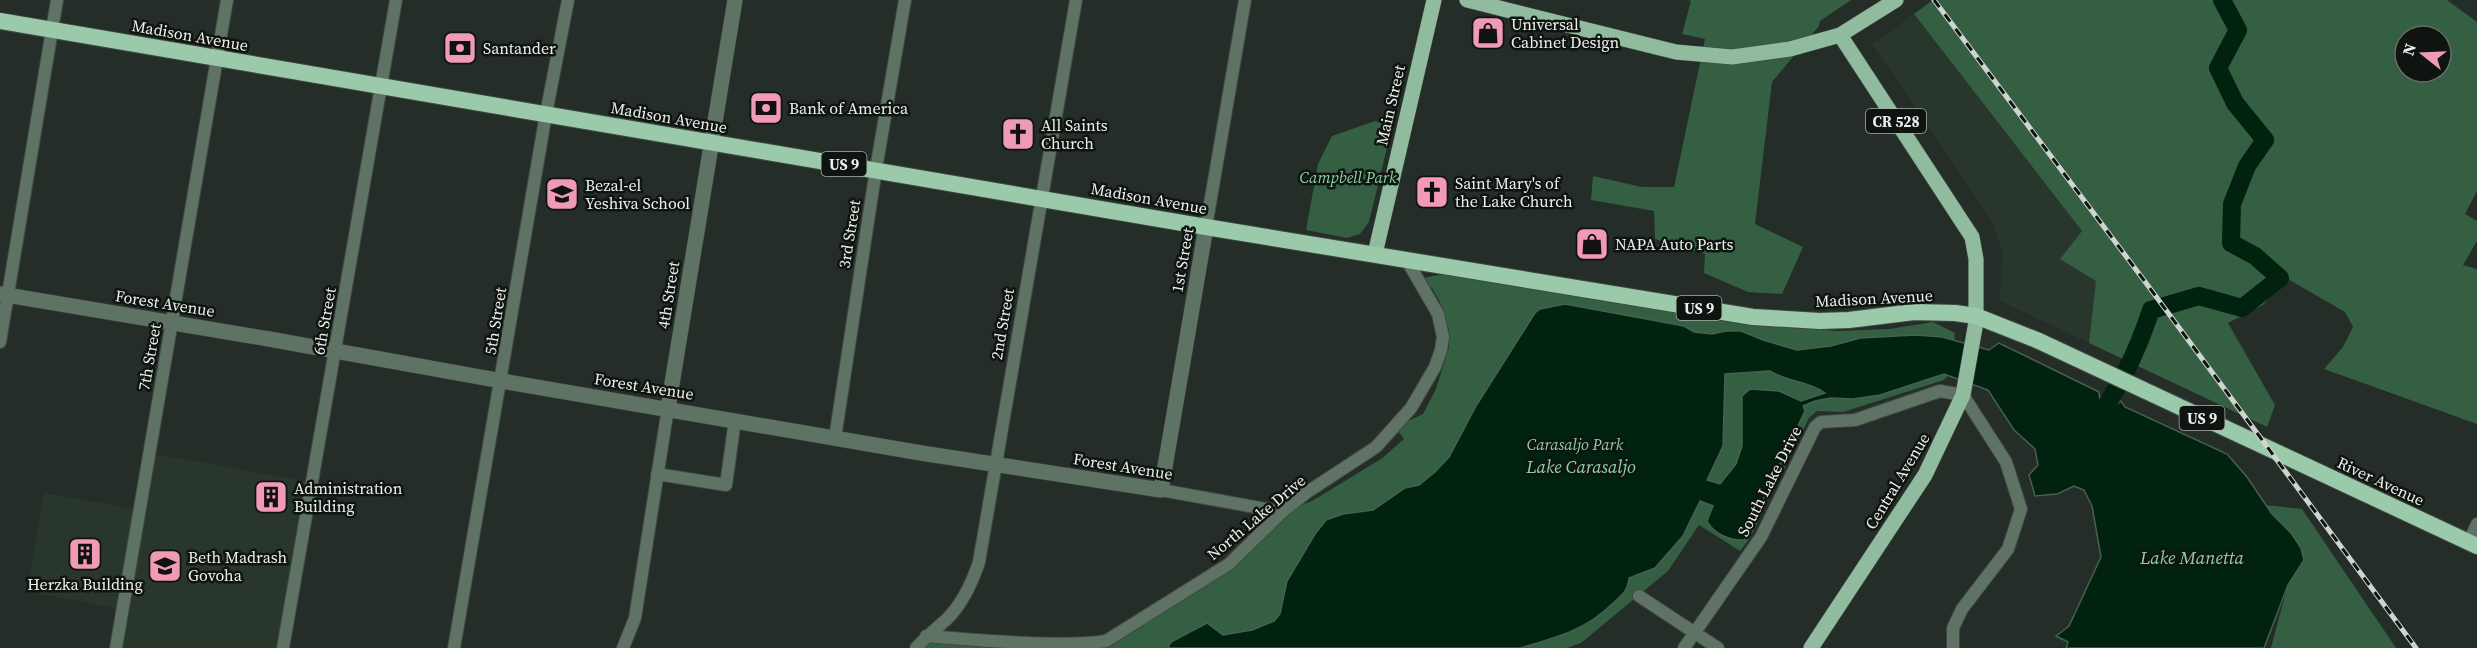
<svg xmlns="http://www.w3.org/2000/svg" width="2477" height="648" viewBox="0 0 2477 648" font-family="'Source Serif 4',serif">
<rect width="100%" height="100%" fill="#242d27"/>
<!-- built -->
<path fill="#28362c" d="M1914,14L2082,231L2060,259L2097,281L2089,343L2000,301L2002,252L1993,223L1872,44Z
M149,453L312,482L283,648H116L122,609L27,592L44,493L140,510Z"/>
<!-- green -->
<path fill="#345f43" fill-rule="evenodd" d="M1688,0H1851L1820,21L1819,26L1772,82L1755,224L1803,247L1782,294L1748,292L1704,273L1705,254L1655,239L1654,211L1591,200L1593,176L1642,187H1674L1705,39L1682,34L1691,1Z
M1933,0H2447L2477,22V191L2465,214L2477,221V241L2463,265L2477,269V424L2324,369L2343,347L2353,327L2345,312L2286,278L2263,305L2228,323L2275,405L2267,427L2089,343L2096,281L2060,259L2082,231L1914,14ZM2405,36H2441V72H2405Z
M1375,121L1392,127L1369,222L1360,234L1347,238L1306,230L1318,164L1332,136Z
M1444,274L1774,325L1837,331L1889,329L1933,322L1955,333L1952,371L1944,380L1843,412L1817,411L1809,418L1750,538L1740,551L1699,525L1668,571L1581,643L1567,648H916L926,636L1090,647L1225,566L1282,512L1312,501L1381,459L1404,439L1395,427L1423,414L1436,389L1449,347V331L1440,302L1432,288L1417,279Z
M2266,505L2302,509L2396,648H2271L2295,558Z"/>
<!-- water -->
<path fill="#00220e" stroke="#466051" stroke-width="1.5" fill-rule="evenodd" d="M1565,304L1684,326L1694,332L1712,334L1726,331H1741L1763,340L1797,350L1831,346L1860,338L1916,335L1942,337L1989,350L1999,343L2099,392L2100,401C2106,410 2114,407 2121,401L2125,407L2227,454L2247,477L2272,514L2291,533L2301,548L2304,560L2288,585L2264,648H2066L2068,642L2056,636L2069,626L2101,557L2092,506L2084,490L2074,486L2057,494L2035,496L2029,475L2038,465L2035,449L2014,430L1988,390L1944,374L1880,395L1853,399L1831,398L1815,401L1803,406L1805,411L1744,540C1730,541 1714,534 1707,521L1713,506L1700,501L1683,536L1655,568L1629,578C1628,591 1621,596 1612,604C1586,630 1555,638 1520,648H1168L1171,642L1207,623L1223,635L1252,630L1274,621L1280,614L1287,581L1315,534L1326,520L1343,514L1373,510L1405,488L1419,485L1435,472L1449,457L1476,406L1535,313L1540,309ZM1770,371C1787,382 1809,381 1825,393L1801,401L1779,391L1750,389L1742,396V446L1736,464L1720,484L1707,480L1723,446L1725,374Z"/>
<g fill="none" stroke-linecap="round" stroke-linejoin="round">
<!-- river -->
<path stroke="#00220e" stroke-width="18" d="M2092,425C2119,391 2137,352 2151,310L2199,296L2242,308L2280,278L2255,256L2231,243L2232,204L2247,166L2265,140L2235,103L2218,68L2238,30L2222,0"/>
<defs>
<path id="minor" d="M1206,227L1245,0
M0,342L57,0
M835,438L876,169L905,0
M657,474L726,485L735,420
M1161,490L1282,512
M2469,542L2477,524
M1639,596L1718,648
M926,636C974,640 1064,648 1106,641L1229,564L1282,512L1306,493L1376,447L1411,408L1435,367L1441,350L1443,337L1438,314L1406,259
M116,648L227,0
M283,648L396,0
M454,648L546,114L568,0
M623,648L635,618L668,408
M916,648C926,637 936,629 947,619C963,603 972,583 979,562L1076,0
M1684,648L1761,537L1815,427L1821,422L1855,420L1940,391L1963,395L2006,462L2021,509L2008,549L1962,609L1953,628V648"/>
<path id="tertiary" d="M0,294L269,339L502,381L921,453L1161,490L1206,227
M668,408L735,0"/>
<path id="primary" d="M1467,0L1676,52L1732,57L1790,49L1840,35L1896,0
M1375,254L1434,0
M1811,648L1925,475L1963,395L1976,322V259L1972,237L1840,35"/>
<path id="trunk" d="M0,21L1206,227L1753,317L1820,321L1849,320L1914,312L1955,313L1976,316L2039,341L2477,546"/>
</defs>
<!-- minor casing -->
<use href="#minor" stroke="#404843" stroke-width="14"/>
<!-- tertiary casing -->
<use href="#tertiary" stroke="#404843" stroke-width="16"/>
<!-- primary casing -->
<use href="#primary" stroke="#404843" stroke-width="16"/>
<!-- trunk casing -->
<use href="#trunk" stroke="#404843" stroke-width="18"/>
<!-- minor -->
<use href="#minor" stroke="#5f7365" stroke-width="12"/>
<!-- tertiary -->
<use href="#tertiary" stroke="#5f7365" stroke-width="15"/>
<!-- primary -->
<use href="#primary" stroke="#91bb9e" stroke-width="15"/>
<!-- trunk -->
<use href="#trunk" stroke="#9bcaaa" stroke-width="16"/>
<defs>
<path id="rail" d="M1934,0L2149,287L2416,648"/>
</defs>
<!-- rail casing -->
<use href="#rail" stroke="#ced4d0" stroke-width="5"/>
<!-- rail -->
<use href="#rail" stroke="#101411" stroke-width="3" stroke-dasharray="9" stroke-linecap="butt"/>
</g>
<!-- icons -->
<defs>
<symbol id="shop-square" viewBox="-11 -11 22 22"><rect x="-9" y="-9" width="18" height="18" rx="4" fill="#f09ab6" stroke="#101411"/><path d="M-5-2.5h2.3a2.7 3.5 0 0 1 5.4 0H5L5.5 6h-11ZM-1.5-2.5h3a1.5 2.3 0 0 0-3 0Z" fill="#111"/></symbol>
<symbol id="bank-square" viewBox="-11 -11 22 22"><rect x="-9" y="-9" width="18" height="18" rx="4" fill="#f09ab6" stroke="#101411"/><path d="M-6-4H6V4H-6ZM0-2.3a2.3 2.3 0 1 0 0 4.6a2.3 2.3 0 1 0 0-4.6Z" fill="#111"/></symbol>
<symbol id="church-square" viewBox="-11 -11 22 22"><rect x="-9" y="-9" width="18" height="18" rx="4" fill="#f09ab6" stroke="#101411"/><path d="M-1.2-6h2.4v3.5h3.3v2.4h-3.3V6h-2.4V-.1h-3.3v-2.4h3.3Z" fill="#111"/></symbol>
<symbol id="school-square" viewBox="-11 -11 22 22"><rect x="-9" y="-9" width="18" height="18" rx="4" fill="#f09ab6" stroke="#101411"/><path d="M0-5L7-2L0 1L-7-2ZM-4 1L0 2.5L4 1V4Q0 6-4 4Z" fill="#111"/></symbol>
<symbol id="building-square" viewBox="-11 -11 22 22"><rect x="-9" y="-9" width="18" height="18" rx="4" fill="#f09ab6" stroke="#101411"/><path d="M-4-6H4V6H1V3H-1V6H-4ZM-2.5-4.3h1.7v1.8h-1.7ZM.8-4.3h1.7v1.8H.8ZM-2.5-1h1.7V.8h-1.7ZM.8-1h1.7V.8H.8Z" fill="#111"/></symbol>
<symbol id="university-square" viewBox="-11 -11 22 22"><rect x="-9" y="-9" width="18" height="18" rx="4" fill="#f09ab6" stroke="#101411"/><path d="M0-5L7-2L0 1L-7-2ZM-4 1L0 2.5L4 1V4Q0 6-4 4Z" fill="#111"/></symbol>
</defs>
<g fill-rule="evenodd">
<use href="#shop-square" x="1469" y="14" width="38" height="38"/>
<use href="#bank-square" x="441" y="29" width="38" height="38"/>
<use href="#bank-square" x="747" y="89" width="38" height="38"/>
<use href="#church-square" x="999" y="115" width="38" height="38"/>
<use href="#church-square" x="1413" y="173" width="38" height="38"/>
<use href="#school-square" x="543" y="175" width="38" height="38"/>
<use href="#shop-square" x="1573" y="225" width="38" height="38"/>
<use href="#building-square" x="252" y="478" width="38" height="38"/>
<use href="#building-square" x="66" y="535" width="38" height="38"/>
<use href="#university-square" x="146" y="547" width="38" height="38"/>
</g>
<g text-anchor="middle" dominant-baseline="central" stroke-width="5" stroke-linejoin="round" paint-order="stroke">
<!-- shield labels -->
<g fill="#101411" stroke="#a9aeaa" stroke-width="1.5">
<rect x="1866" y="109" width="60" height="24" rx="4.5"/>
<rect x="821.5" y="152" width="45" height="24" rx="4.5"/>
<rect x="1676.5" y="296" width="45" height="24" rx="4.5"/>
<rect x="2179.5" y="406" width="45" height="24" rx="4.5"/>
</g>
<g font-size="15" font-weight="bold" fill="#ebf0ec">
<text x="1896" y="121">CR 528</text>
<text x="844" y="164">US 9</text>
<text x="1699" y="308">US 9</text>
<text x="2202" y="418">US 9</text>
</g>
<!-- poi labels -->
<g font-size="16" fill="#ebf0ec" stroke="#101411" text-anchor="start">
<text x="1511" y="24">Universal<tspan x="1511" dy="18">Cabinet Design</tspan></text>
<text x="483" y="48">Santander</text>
<text x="789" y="108">Bank of America</text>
<text x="1041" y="125">All Saints<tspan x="1041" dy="18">Church</tspan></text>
<text x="1455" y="183">Saint Mary's of<tspan x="1455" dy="18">the Lake Church</tspan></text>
<text x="585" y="185">Bezal-el<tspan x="585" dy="18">Yeshiva School</tspan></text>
<text x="1615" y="244">NAPA Auto Parts</text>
<text x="294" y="488">Administration<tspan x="294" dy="18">Building</tspan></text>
<text x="188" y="557">Beth Madrash<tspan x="188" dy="18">Govoha</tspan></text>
<text x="85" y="584" text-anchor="middle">Herzka Building</text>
</g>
<!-- street labels -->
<g font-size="16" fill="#ebf0ec" stroke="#101411">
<text transform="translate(190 35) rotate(10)">Madison Avenue</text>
<text transform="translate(1390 105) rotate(-77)">Main Street</text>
<text transform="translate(669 117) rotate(10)">Madison Avenue</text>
<text transform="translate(1149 198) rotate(10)">Madison Avenue</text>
<text transform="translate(849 234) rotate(-81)">3rd Street</text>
<text transform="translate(1182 260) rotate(-80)">1st Street</text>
<text transform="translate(668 295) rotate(-81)">4th Street</text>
<text transform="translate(1874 298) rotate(-3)">Madison Avenue</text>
<text transform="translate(165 303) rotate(9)">Forest Avenue</text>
<text transform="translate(324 321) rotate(-80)">6th Street</text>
<text transform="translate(495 321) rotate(-81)">5th Street</text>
<text transform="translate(1002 324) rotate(-80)">2nd Street</text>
<text transform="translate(149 357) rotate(-80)">7th Street</text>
<text transform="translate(644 386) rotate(9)">Forest Avenue</text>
<text transform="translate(1123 466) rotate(9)">Forest Avenue</text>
<text transform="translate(1769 481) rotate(-63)">South Lake Drive</text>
<text transform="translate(1897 481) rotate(-59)">Central Avenue</text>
<text transform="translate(2381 481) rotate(25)">River Avenue</text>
<text transform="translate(1256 517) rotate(-40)">North Lake Drive</text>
</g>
<!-- park labels -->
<g font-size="16" font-style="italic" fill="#88d2a1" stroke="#101411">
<text x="1348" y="177">Campbell Park</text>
<text x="1575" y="444">Carasaljo Park</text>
</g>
<!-- water labels -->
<g font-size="18" font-style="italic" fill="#89d3a2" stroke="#101411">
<text x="1581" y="466">Lake Carasaljo</text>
<text x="2192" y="557">Lake Manetta</text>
</g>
</g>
<!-- north arrow -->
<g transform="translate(2423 54) rotate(288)"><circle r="28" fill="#101411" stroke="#686c69" stroke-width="1.5"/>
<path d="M0-4.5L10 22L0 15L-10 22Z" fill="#f09ab6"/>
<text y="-9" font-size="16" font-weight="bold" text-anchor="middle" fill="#ebf0ec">N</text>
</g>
</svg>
